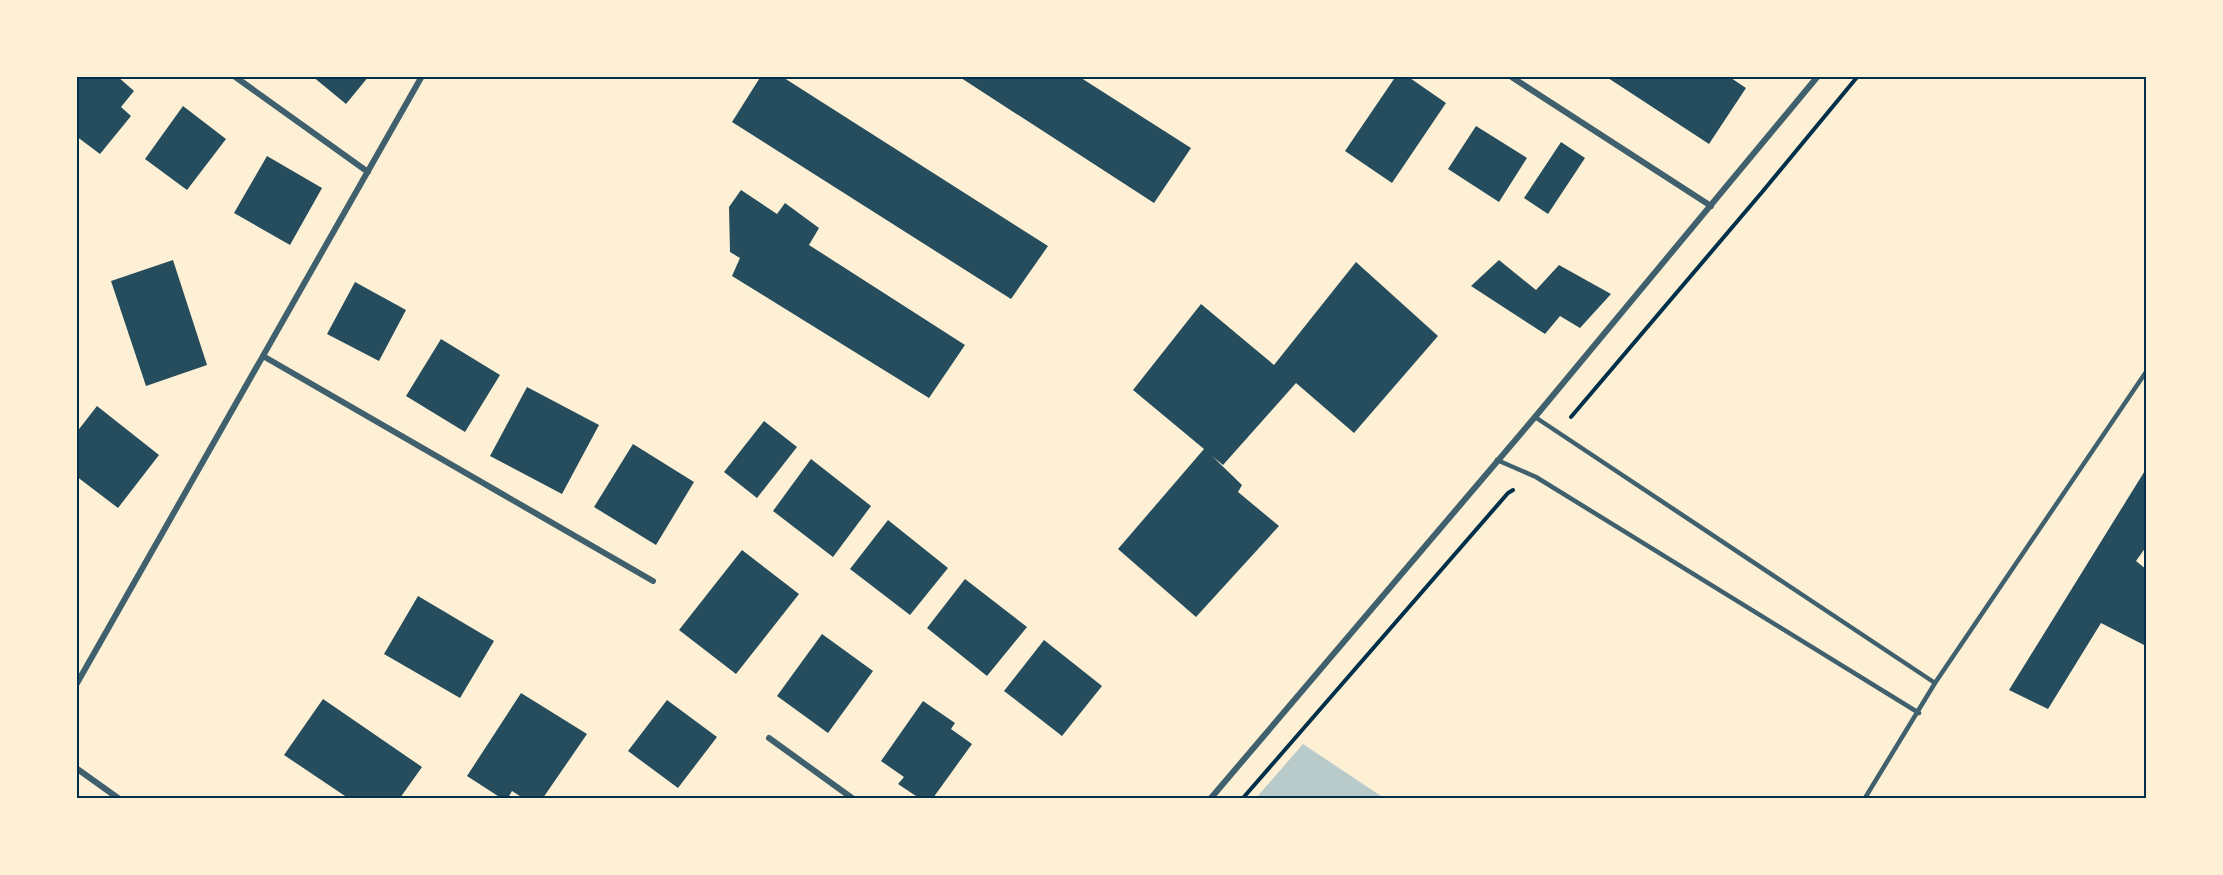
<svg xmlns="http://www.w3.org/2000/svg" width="2223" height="875" viewBox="0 0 2223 875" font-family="'DM Sans',sans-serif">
<rect width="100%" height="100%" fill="#fdf0d5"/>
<!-- green -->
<path fill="#b9caca" d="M1303,744L1384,798H1256Z"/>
<!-- building -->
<path fill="#264d5e" d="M81,76H117L134,91L121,107L131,116L100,154L76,136V82Z
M312,76H369L346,104Z
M761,76H781L1048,246L1011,299L732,122Z
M958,76H1078L1191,148L1154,203Z
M1396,76H1407L1446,103L1392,183L1345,151Z
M1609,76H1728L1746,88L1709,144L1608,78Z
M183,106L226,139L187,190L145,159Z
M1476,126L1527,158L1499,202L1448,169Z
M1561,142L1585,158L1548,214L1524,198Z
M267,156L322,188L290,245L234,213Z
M741,190L777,214L785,203L819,228L809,245L965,345L929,398L732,276L740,258L730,252L729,207Z
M173,260L207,365L146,386L111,281Z
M1499,260L1536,290L1559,265L1611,294L1580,328L1560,316L1545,334L1471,286Z
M1356,262L1438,336L1354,433L1296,383L1223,465L1212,456L1242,485L1238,492L1279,526L1196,617L1118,549L1204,449L1133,390L1201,304L1274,365Z
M355,282L406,310L379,361L327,334Z
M441,339L500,375L465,432L406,396Z
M527,387L599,425L562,494L490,456Z
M97,406L159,455L118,508L76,476V433Z
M764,421L797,447L757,498L724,472Z
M633,444L694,482L656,545L594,507Z
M811,459L871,506L833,557L773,511Z
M2146,469V547L2136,561L2146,569V646L2101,623L2048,709L2009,690Z
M888,520L948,568L910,615L850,569Z
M742,550L799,594L736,674L679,630Z
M965,579L1027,627L987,676L927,628Z
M418,596L494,641L460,698L384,654Z
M822,634L873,671L828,733L777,696Z
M1044,640L1102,686L1062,736L1004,691Z
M521,693L587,734L543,798H523L512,791L508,798H501L467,776Z
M323,699L422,767L400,798H348L284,755Z
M667,700L717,737L678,788L628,751Z
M923,701L955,723L951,729L972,744L933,798H919L898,784L904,777L881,761Z"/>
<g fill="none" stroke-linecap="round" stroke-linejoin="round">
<!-- path -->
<path stroke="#003049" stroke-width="4" d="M1571,417L1763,191L1858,76
M1243,798L1508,493L1513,490"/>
<!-- service -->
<path stroke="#3f606c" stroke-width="4.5" d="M1535,417L1935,683
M1497,460L1536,477L1919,713
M1865,798L1935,683L2146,372"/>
<!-- minor -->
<path stroke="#3f606c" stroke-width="6" d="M234,76L368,172
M1510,76L1711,206
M263,356L653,581
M76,685L422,76
M769,738L852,798
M76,768L118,798
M1211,798L1535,417L1818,76"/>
</g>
<!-- border -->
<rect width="2223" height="875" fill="none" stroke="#fdf0d5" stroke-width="156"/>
<rect x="78" y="78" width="2067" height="719" fill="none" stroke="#003049" stroke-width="2"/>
</svg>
